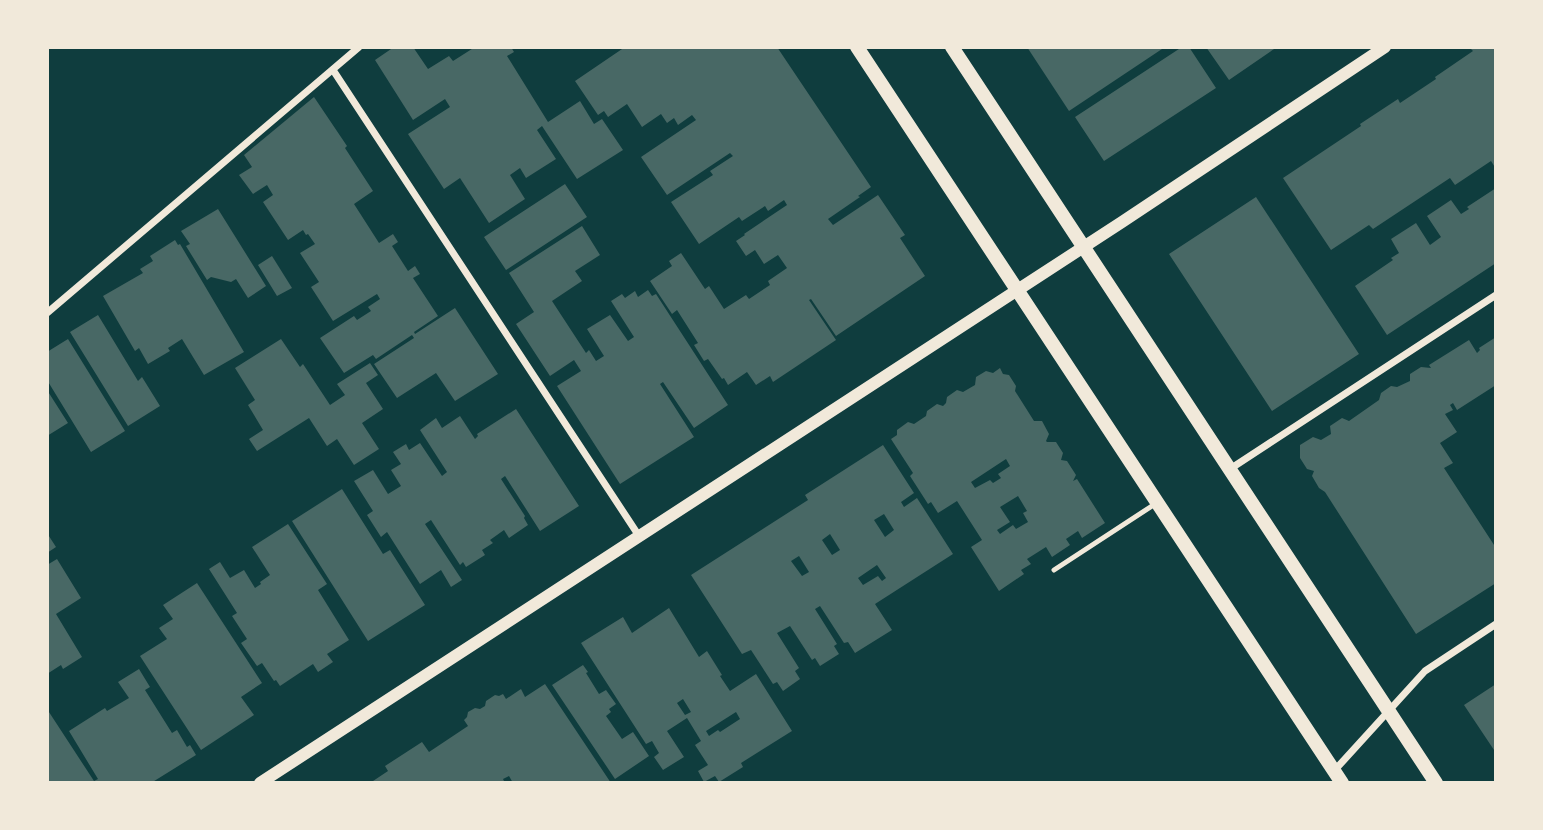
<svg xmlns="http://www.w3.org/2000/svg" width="1543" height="830" viewBox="0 0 1543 830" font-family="'Fira Sans',sans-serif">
<rect width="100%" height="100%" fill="#0f3d3e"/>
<!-- building -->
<path fill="#486865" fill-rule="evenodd" d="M394,47H413L428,69L449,56L453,61L475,47H511L514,52L507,56L548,122L580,101L594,124L602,119L623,150L577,179L542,126L537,130L556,159L526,178L520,168L510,175L525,199L489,223L460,178L444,189L408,134L450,107L445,99L413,120L375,60Z
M625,47H777L871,187L858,196L860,197L828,219L833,225L878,195L905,235L900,238L925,276L836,336L811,299L809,300L836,340L773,382L770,376L756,385L747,372L728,385L724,378L722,379L708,359L704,361L694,345L698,343L677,310L672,314L650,281L672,266L669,261L681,253L705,289L709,286L724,309L746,295L749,299L770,285L768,281L787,268L778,255L764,264L755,250L746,256L736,241L745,235L744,234L787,205L784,200L768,211L765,206L742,221L739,217L699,244L671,202L713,175L710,171L733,156L730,153L667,195L641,157L696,120L692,115L678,125L674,118L667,123L661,114L642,127L627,104L608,117L604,111L598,115L575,81Z
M1027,47H1165L1069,111Z
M1182,47H1189L1216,88L1104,161L1075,117Z
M1206,47H1277L1229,80Z
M1473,47H1496V169L1491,161L1455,185L1450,178L1373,229L1369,225L1331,250L1283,178L1361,126L1360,124L1398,99L1400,103L1436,79L1435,77L1473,51L1471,49Z
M314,97L347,146L345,148L373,191L354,204L379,243L393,234L398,242L392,246L408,271L415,266L420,274L413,278L438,316L414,332L415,334L455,308L498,374L455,401L436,373L397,398L374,364L414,338L412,335L376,359L373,355L344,373L320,338L354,316L357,320L371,311L368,307L380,299L377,294L333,321L311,287L319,282L300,253L315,244L308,234L306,235L303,230L288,240L263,202L273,195L267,185L253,194L239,175L252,167L244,155Z
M565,184L587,217L506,270L484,237Z
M1496,188V263L1387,335L1355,286L1393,260L1391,258L1399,253L1391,239L1416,223L1430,245L1441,237L1427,216L1451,200L1461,214L1469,209L1467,207Z
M1256,197L1359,354L1272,411L1169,254Z
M218,209L266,286L248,298L236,279L231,282L211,277L207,280L186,246L190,244L181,231Z
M582,226L600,255L575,271L582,281L552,301L586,353L589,350L596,361L604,356L587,329L610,315L628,341L634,337L611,301L622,294L625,298L635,291L638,297L648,290L652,296L656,294L728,405L694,428L663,382L660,384L694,437L620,484L557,386L581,371L574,360L550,376L516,324L534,312L509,273Z
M175,240L178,245L180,244L244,352L204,375L182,339L168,348L170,351L148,364L139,348L135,351L103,296L143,273L140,269L153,261L150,256Z
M272,256L292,288L277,296L258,265Z
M98,315L138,381L142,377L160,406L128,426L70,332Z
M1496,337V385L1457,410L1453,403L1450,405L1453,410L1445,414L1457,432L1440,443L1453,463L1444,468L1496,548V583L1416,634L1325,492L1319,488L1312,476L1314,471L1307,469L1300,458V445L1313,437L1321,440L1331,434L1330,426L1342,418L1349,421L1379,400L1381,393L1391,386L1397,387L1410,381V374L1421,367L1431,368L1429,365L1469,340L1477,353L1480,350L1479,348Z
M68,339L125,431L91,452L47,380V352Z
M281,339L300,367L303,364L330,405L345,395L337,384L370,363L378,375L366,383L383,409L362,423L379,449L354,465L337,439L327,446L309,418L257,451L249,439L263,430L248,405L255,400L235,368Z
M1000,368L1003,374L1009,375L1016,386L1015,391L1034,421H1042L1049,434L1046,441L1047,442H1056L1063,453L1061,460L1067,461L1076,475L1073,481L1077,479L1105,523L1082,538L1078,531L1066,539L1070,545L1052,557L1046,547L1027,559L1031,564L1021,570L1024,574L999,591L971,547L982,540L957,501L938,513L931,502L928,504L910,476L913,473L891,439L897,435V430L908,422L914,424L926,416L927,411L937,404L943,406L946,403L947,397L957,390L963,392L975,385L976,377L986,371L993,373ZM1006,459L1010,466L998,474L1001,478L993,483L990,480L975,488L971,482ZM1018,496L1027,511L1023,513L1028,522L1016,529L1013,525L1000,534L997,530L1010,522L1000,507Z
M47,390L68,423L47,436Z
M516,409L579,506L540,531L505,476L501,479L525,516L524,518L528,525L509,538L504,530L490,540L493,543L482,550L485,555L466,567L463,562L460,565L431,520L425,524L462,580L451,587L441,570L420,584L387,532L381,537L367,515L373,511L354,481L373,470L388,494L401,486L391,470L401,464L393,452L406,444L409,450L420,443L442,476L447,472L420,430L436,418L442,428L460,416L475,439L478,436L477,434Z
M883,445L914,493L901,502L904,507L917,498L953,554L875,604L892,630L855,653L848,642L844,643L820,606L815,609L837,644L834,646L839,654L820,666L815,658L812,660L790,626L777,633L799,668L795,671L800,679L783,691L777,682L773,684L751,650L742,654L691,575L808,500L805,495ZM884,514L894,530L885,537L874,520ZM830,534L840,550L832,555L822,540ZM799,556L809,572L802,576L791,561ZM877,565L886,578L882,581L878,576L863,585L858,578Z
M342,489L383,554L390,550L425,605L368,641L292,521Z
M288,524L327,584L318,590L349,640L327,654L333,662L318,672L313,664L280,686L276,680L274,681L262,663L257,666L241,643L247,639L232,616L237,613L209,569L220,562L230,578L244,570L255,588L261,584L260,582L270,575L252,547Z
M47,533L56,547L47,553Z
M57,559L81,598L56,614L82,657L63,669L61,665L47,674V565Z
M197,583L262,683L241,697L254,715L201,750L140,656L167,639L159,628L173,619L163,605Z
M669,608L699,657L707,651L722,675L720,676L730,691L756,674L792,731L741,763L743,767L719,782L715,776L704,782L698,771L708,765L695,745L701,741L687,718L667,731L684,757L663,770L654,757L659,753L652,741L646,744L581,643L623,617L632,633ZM683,699L691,712L685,715L677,703ZM736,712L740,719L720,732L718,730L709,736L706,731Z
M583,665L588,672L586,673L599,694L606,690L616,704L609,709L611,712L606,716L622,739L633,732L649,756L615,779L552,685Z
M139,669L150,687L145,690L172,733L177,730L187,747L190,745L196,755L151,783H47V709L94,781L98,779L69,731L105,708L107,711L129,698L118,682Z
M545,684L611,783H513L509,776L503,779L505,783H370L388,771L385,766L422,742L429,752L468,726L464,720L467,717L468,712L475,708L480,709L485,706L486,701L495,695L499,696L503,694L506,699L521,689L525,697Z
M1496,684V753L1464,705Z"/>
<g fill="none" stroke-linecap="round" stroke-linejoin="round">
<!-- service -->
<path stroke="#f1e9da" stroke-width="5" d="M1054,570L1155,504"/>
<!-- minor -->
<path stroke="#f1e9da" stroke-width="7" d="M333,70L639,536
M47,313L359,47
M1230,469L1496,295
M1334,771L1425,671L1496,624"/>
<!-- tertiary -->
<path stroke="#f1e9da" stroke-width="12" d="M260,783L1122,222L1385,47"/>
<!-- secondary -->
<path stroke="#f1e9da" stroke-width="14" d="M857,47L1342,783
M952,47L1436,783"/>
</g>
<!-- border -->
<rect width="1543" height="830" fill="none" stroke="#f1e9da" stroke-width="98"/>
</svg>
